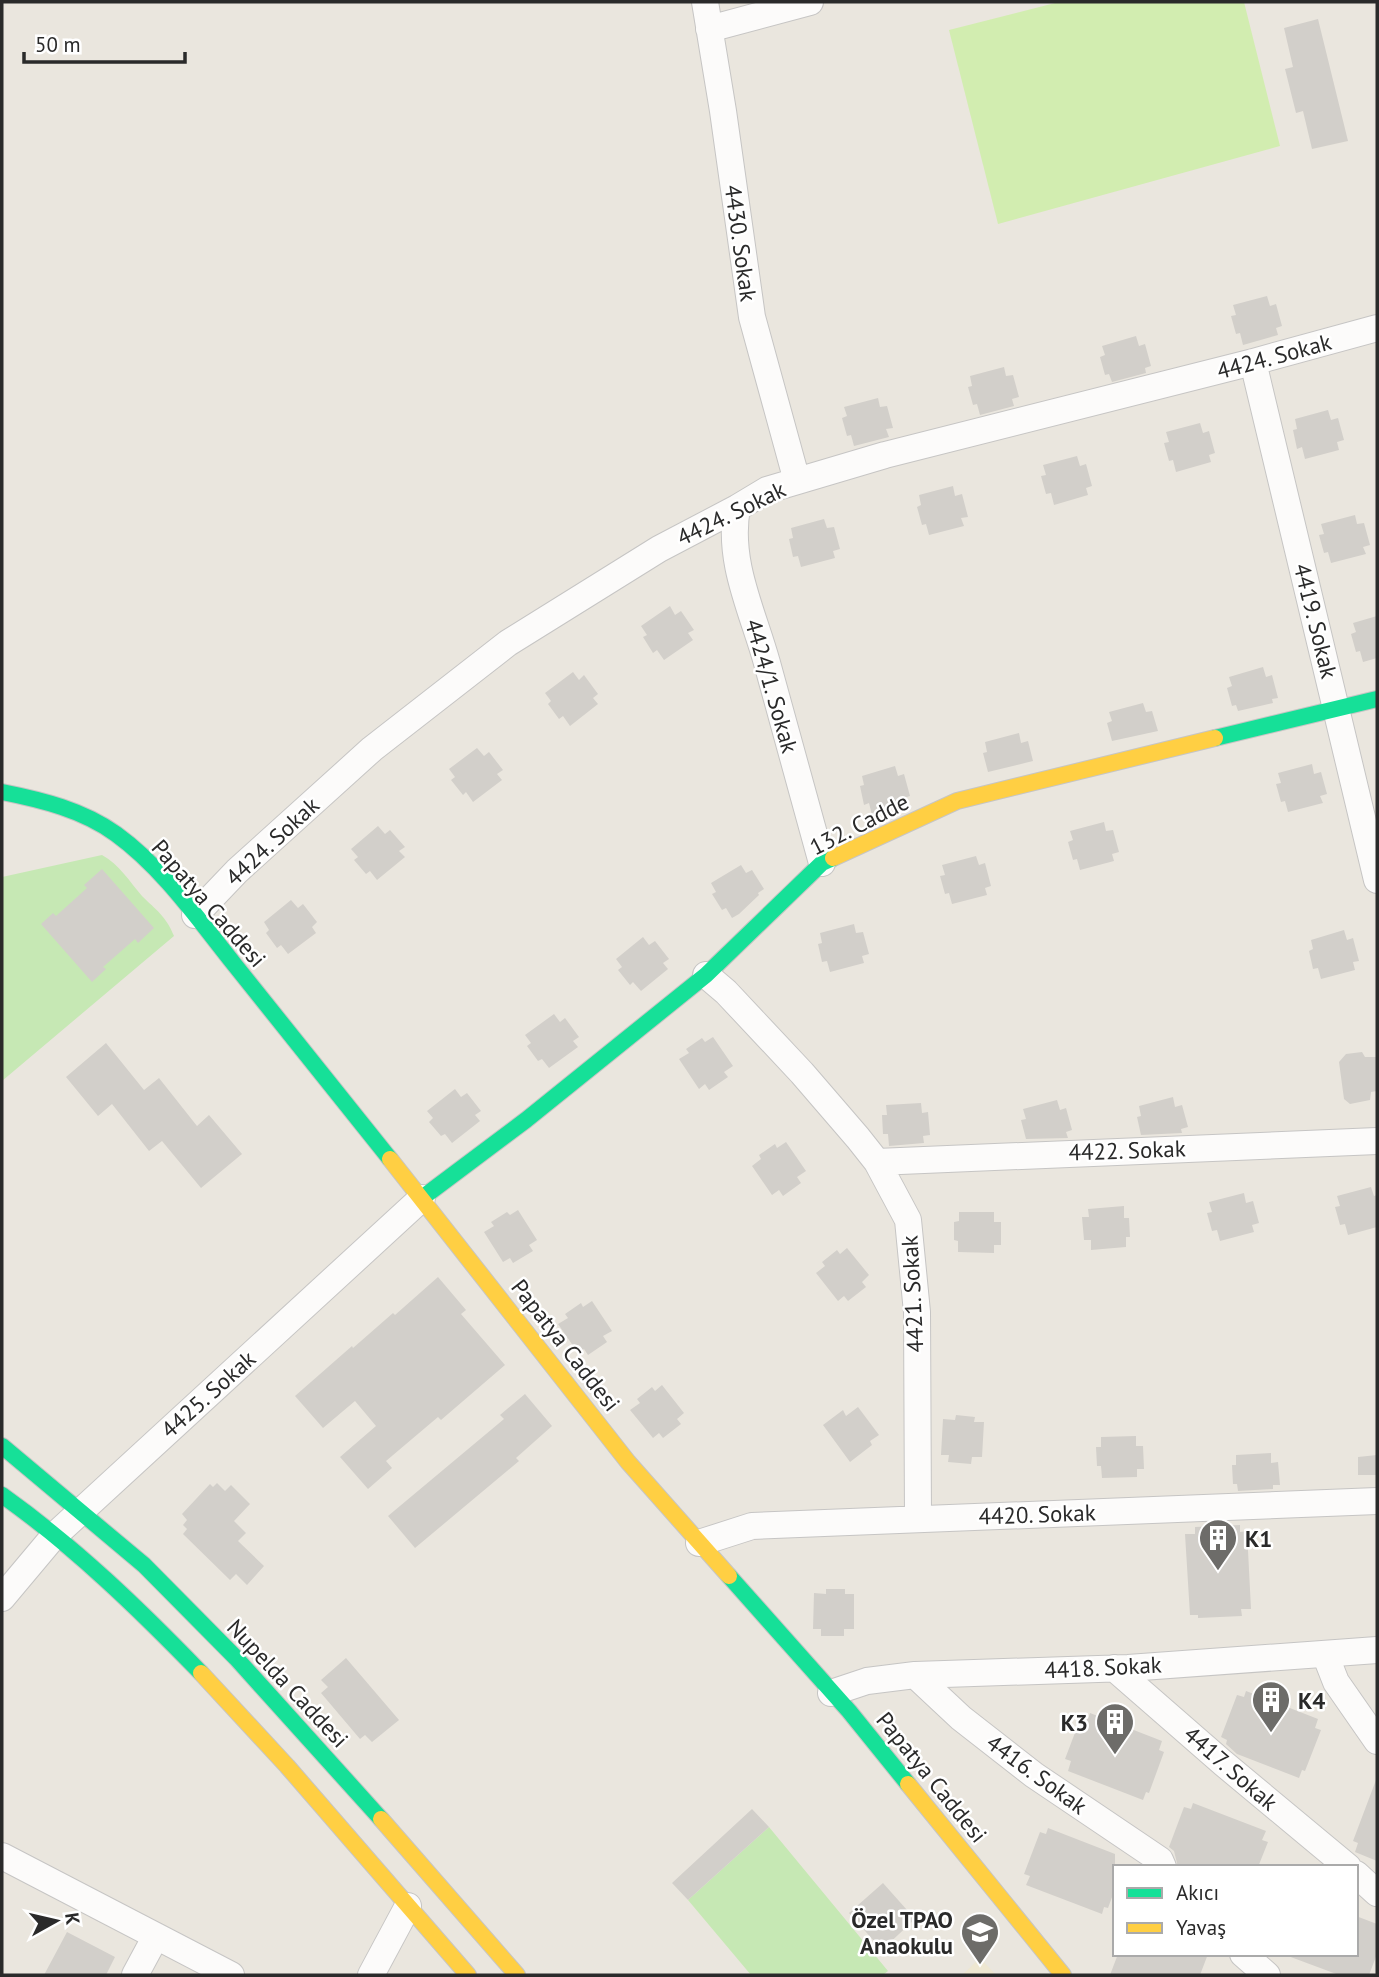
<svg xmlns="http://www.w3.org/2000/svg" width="1379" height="1977" viewBox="0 0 1379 1977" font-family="'PT Sans',sans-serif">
<rect width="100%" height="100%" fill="#eae6de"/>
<!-- education -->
<path fill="#eee7d1" d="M980,1958L996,1975H962Z"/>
<!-- green -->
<path fill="#c6e8b4" d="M102,855C120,865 129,881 142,896C156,910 166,916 174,936L2,1081V877Z
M769,1827L888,1971L883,1975H751L688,1900Z"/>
<!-- pitch -->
<path fill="#d2edb0" d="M1059,2H1244L1280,146L998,224L949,30Z"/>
<!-- building -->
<path fill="#d2cfca" d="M1318,19L1348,141L1312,149L1303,111L1296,113L1285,69L1293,67L1284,28Z
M1267,296L1270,306L1276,304L1282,326L1276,328L1278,335L1243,345L1240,333L1236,334L1231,316L1236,315L1233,305Z
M1136,336L1139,346L1145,344L1151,366L1145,368L1146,373L1112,382L1109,374L1105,375L1100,357L1105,355L1102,346Z
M1004,367L1006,376L1013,375L1019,397L1012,399L1014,406L980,415L977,404L973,405L968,387L972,386L970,376Z
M878,398L880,407L887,406L893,428L886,429L889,437L854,446L851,435L847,436L842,418L847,416L844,407Z
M1328,410L1331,420L1338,418L1344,440L1337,442L1339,450L1305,459L1302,447L1297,449L1293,430L1297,429L1295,419Z
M1200,423L1203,433L1209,431L1215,453L1209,455L1211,462L1176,472L1173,460L1169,461L1164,443L1169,442L1166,432Z
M1077,456L1080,466L1086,464L1092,486L1086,488L1088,495L1054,505L1051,493L1046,494L1041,476L1046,475L1043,465Z
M953,486L955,496L962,494L968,517L961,518L964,526L929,535L926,524L922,525L917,507L921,505L919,495Z
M1355,515L1357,524L1364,523L1370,545L1363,547L1366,554L1331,563L1328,552L1324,553L1319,535L1324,534L1321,524Z
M824,519L827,528L834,527L840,549L833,551L835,558L801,567L798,556L793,557L789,539L793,538L791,528Z
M670,606L675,615L681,611L694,630L688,633L693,640L664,660L657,650L653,653L643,637L647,635L641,626Z
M1377,616V658L1363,662L1360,651L1356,652L1351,634L1356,632L1353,623Z
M1263,667L1266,677L1272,675L1278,698L1272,699L1273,703L1238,711L1236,705L1232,706L1227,688L1232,686L1229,677Z
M573,672L579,680L584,675L598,694L593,698L598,704L570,726L563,716L559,719L548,704L551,701L545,693Z
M1143,703L1146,712L1152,711L1158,731L1112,741L1107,723L1112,721L1109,712Z
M1019,733L1021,743L1028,741L1033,761L988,772L983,753L987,752L985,742Z
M477,748L484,756L489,752L503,770L497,774L502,780L473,802L466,792L463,795L451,780L455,777L449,769Z
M1312,764L1314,774L1321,772L1327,794L1320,796L1323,803L1288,812L1285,801L1281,802L1276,784L1281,783L1278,773Z
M895,766L898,776L904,774L910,796L904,798L905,802L872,815L869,803L864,805L860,786L864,785L862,776Z
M1104,822L1106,831L1113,830L1119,852L1112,854L1114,861L1080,870L1077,859L1073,860L1068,842L1073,840L1070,831Z
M378,826L385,834L390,830L405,847L399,851L405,857L377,880L370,871L366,874L354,860L358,857L351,849Z
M976,856L979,865L985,863L991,886L985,888L987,895L952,904L949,893L945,894L940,876L945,875L942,865Z
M741,865L746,873L752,870L764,889L758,893L759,895L739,914L732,918L726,908L722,910L712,894L716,892L711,883Z
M102,869L154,928L138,943L135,939L103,967L106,969L92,982L41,924L53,913L56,916L87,888L84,885Z
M291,900L298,908L303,904L317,922L312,927L316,933L288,954L281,945L277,948L266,933L269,930L264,922Z
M854,924L856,933L863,932L869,954L862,956L864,963L830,972L827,961L822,962L818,944L822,943L820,933Z
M1344,930L1347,940L1353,938L1359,961L1353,962L1355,970L1321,979L1318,968L1313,969L1309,951L1313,949L1311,940Z
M643,937L649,945L655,941L669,959L663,963L668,969L641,991L633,982L630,985L618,970L622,967L616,959Z
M554,1014L560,1022L565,1018L579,1037L573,1041L578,1047L549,1068L542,1059L538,1061L527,1046L531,1043L525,1035Z
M713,1037L733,1066L724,1072L728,1077L709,1090L705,1084L699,1089L679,1059L689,1053L686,1049L702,1038L705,1042Z
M106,1043L144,1090L159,1078L197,1126L209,1115L242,1154L201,1188L162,1141L149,1151L112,1104L98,1116L66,1077Z
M1362,1052L1365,1057H1376L1377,1091L1371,1092L1370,1100L1350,1104L1344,1099L1339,1062L1346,1054Z
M455,1089L461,1097L467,1093L481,1111L475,1115L480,1121L452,1143L445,1134L441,1136L429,1122L433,1118L427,1111Z
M1173,1097L1175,1107L1182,1105L1188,1127L1181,1129L1182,1133L1141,1135L1137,1117L1141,1116L1139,1106Z
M1057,1100L1060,1110L1066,1108L1072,1130L1066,1132L1068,1138L1026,1139L1021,1120L1026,1119L1023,1109Z
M921,1103L922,1113L928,1112L930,1135L923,1136L924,1143L889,1146L888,1134H883L882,1115H887L886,1105Z
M786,1142L806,1171L797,1177L801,1183L783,1196L779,1190L772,1195L752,1166L761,1159L759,1155L775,1144L777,1148Z
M1371,1187L1374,1196L1377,1195V1227L1348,1235L1345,1224L1340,1225L1335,1207L1340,1206L1337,1196Z
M1244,1193L1246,1203L1253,1201L1259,1223L1252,1225L1254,1232L1220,1241L1217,1230L1212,1231L1207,1213L1212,1212L1209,1202Z
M1124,1206V1218H1129L1130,1237H1126V1247L1091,1250V1240H1084L1082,1217H1089L1088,1209Z
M518,1210L537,1240L529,1245L533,1251L513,1263L510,1258L503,1262L484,1232L494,1226L491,1222L507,1212L510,1215Z
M959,1212H994V1222H1001V1245H994V1253L958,1252V1241L954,1240V1222L959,1221Z
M847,1248L869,1275L862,1282L866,1287L848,1301L844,1296L838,1301L816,1273L825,1266L822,1262L837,1250L840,1254Z
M438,1277L466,1310L461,1314L505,1365L441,1420L438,1417L386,1461L392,1468L368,1489L340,1457L376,1426L355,1401L323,1428L295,1396L352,1346L353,1348L393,1313L395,1315Z
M592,1301L612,1331L603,1336L607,1342L588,1355L584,1349L578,1353L558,1324L568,1318L565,1314L581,1303L583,1307Z
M662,1385L684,1413L677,1419L681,1424L663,1438L659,1433L653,1438L630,1410L640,1403L637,1399L652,1387L655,1391Z
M525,1394L552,1426L516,1458L519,1461L415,1548L388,1516L504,1419L500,1415Z
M858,1407L879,1435L870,1441L872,1445L850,1462L823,1425L843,1410L846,1416Z
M956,1415L975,1417L974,1422H984L982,1457H972L971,1464L948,1462L949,1455H941L943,1419L955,1420Z
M1136,1436V1446H1143L1144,1469H1137V1477L1102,1478L1101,1466H1097L1096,1447H1101V1437Z
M1271,1453V1463L1278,1462L1280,1485H1273V1489L1238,1491L1237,1484H1233L1232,1465H1236V1455Z
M1377,1455V1475H1358V1457Z
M217,1483L225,1491L231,1485L250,1504L234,1521L246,1533L238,1541L264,1566L247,1585L236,1574L230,1580L183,1534L187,1529L183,1525L187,1520L182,1514L210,1484L213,1487Z
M1240,1525V1532L1247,1531L1251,1609H1241L1242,1616L1198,1618V1615H1190L1185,1534H1195V1527Z
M826,1589H845V1594H854V1629H844V1636H821V1629H813L814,1593L826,1594Z
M346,1658L399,1720L372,1742L365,1735L360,1739L321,1693L328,1687L321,1680Z
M1246,1691L1318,1719L1315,1728L1321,1730L1305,1771L1302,1770L1299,1778L1237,1754L1226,1744L1227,1740L1221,1737L1237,1695L1244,1697Z
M1090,1713L1162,1741L1159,1750L1164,1752L1149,1793L1146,1792L1143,1800L1068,1771L1071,1761L1065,1759L1081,1717L1088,1719Z
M1376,1780H1377V1861L1355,1852L1358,1843L1353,1841Z
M1193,1803L1266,1831L1262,1840L1268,1842L1258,1867H1178L1174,1851L1169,1847L1184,1807L1191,1809Z
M752,1809L769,1827L688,1900L672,1883Z
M1048,1828L1115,1854V1889L1108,1908L1104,1907L1102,1914L1026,1885L1030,1876L1024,1874L1040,1832L1046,1834Z
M883,1883L915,1919L882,1950L849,1913Z
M1356,1916L1377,1924V1954L1369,1975H1339L1288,1956V1954H1356Z
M67,1932L115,1957L106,1975H44Z
M1118,1954H1208L1200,1975H1110Z"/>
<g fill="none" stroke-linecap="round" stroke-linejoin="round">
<defs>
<path id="street" d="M705,2L723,111L752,317L797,481
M709,29L810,2
M1253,362L1377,880
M737,508C727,562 753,612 767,663C786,730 804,797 822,863
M195,915L237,871L372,749L508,643L659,549L737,508L767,490L885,455L1253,362L1377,328
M706,975L726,992L802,1073L858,1138L877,1162L908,1220L917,1312L918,1518
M877,1162L1377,1141
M699,1543L752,1526L1377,1501
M2,1598L54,1536L422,1198
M1325,1654L1336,1682L1377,1741
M1114,1668L1223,1763L1348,1867
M915,1675L961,1718L1034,1775L1160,1860L1163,1867
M831,1693L867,1681L915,1675L1128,1668L1377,1650
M2,1856L231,1975
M1356,1874L1377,1893
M1243,1954L1267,1975
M135,1975L156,1936
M371,1975L408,1906"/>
<path id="fast" d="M1215,738L1377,699
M2,792C42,800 83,810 116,834C163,868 198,919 234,964C286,1029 338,1094 390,1159
M422,1198L526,1120L706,975L822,863L833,858
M2,1446L144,1565L236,1658L381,1819
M2,1495C75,1547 139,1609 201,1673
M729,1576L849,1711L908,1784"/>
<path id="slow" d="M833,858L957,801L1215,738
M390,1159L628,1462L729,1576
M201,1673L287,1766L468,1975
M908,1784L1063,1975
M381,1819L517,1975"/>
</defs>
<!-- street casing -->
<use href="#street" stroke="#c6c5c4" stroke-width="28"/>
<!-- fast casing -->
<use href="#fast" stroke="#c6c5c4" stroke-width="18"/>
<!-- slow casing -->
<use href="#slow" stroke="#c6c5c4" stroke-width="18"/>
<!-- street -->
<use href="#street" stroke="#fcfbfa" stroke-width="26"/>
<!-- fast -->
<use href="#fast" stroke="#16e098" stroke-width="16"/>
<!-- slow -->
<use href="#slow" stroke="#ffcf43" stroke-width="16"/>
</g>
<!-- icons -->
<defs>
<symbol id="building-pin" viewBox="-11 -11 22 30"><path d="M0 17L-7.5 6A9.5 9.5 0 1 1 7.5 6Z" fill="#6d6c69" stroke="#fff"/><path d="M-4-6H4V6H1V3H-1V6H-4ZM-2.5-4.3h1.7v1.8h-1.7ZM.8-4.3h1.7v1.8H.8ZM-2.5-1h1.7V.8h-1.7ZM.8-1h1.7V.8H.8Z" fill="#fff"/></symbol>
<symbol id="school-pin" viewBox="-11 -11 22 30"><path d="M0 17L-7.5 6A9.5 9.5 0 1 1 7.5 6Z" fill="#6d6c69" stroke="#fff"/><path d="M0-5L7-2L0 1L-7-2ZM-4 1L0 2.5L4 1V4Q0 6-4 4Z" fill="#fff"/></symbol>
</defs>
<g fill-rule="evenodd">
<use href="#building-pin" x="1196" y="1516" width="44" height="60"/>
<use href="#building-pin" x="1249" y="1678" width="44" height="60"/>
<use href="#building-pin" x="1093" y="1700" width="44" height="60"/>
<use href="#school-pin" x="958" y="1910" width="44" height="60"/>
</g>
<g text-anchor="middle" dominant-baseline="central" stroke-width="5" stroke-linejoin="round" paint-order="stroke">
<!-- street labels -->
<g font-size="23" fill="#2a2a2a" stroke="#fff">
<text transform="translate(741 243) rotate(82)">4430. Sokak</text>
<text transform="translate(1274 356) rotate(-15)">4424. Sokak</text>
<text transform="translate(731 513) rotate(-26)">4424. Sokak</text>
<text transform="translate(1316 621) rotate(76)">4419. Sokak</text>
<text transform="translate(772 686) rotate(74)">4424/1. Sokak</text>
<text transform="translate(859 824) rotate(-27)">132. Cadde</text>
<text transform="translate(272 841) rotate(-43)">4424. Sokak</text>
<text transform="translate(209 903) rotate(49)">Papatya Caddesi</text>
<text transform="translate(1127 1150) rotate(-2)">4422. Sokak</text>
<text transform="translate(912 1294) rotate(-93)">4421. Sokak</text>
<text transform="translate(566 1345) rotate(52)">Papatya Caddesi</text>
<text transform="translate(208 1394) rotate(-42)">4425. Sokak</text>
<text transform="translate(1037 1514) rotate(-2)">4420. Sokak</text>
<text transform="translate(1103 1667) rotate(-3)">4418. Sokak</text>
<text transform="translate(288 1683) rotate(47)">Nupelda Caddesi</text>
<text transform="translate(1231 1768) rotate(41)">4417. Sokak</text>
<text transform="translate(1037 1774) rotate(36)">4416. Sokak</text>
<text transform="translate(932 1777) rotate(51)">Papatya Caddesi</text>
</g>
<!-- poi labels -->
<g font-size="23" font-weight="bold" fill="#2a2a2a" stroke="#fff" text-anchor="start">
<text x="1245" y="1538">K1</text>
<text x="1298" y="1700">K4</text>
<text x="1088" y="1722" text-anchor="end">K3</text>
<text x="953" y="1919" text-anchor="end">Özel TPAO<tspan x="953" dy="26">Anaokulu</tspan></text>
</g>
</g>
<!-- border -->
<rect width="1379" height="1977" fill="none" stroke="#2a2a2a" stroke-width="7"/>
<!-- legend -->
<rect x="1113" y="1865" width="245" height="91" fill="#ffffff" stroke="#aaaaaa" stroke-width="2"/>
<rect x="1127" y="1888" width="35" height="10" fill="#16e098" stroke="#aaaaaa" stroke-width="2"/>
<text x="1176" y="1900" font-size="21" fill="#2a2a2a">Akıcı</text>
<rect x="1127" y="1923" width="35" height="10" fill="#ffcf43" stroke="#aaaaaa" stroke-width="2"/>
<text x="1176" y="1935" font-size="21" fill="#2a2a2a">Yavaş</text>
<!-- north arrow -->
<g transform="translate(56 1921) rotate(82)" stroke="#ffffff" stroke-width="5" paint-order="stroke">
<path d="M0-5L12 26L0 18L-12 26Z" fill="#2a2a2a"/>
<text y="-10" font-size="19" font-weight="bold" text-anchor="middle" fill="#2a2a2a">K</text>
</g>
<!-- scale -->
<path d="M24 52v10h161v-10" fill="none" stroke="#2a2a2a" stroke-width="3.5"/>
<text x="35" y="52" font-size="21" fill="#2a2a2a" stroke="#ffffff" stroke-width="5" paint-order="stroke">50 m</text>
</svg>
